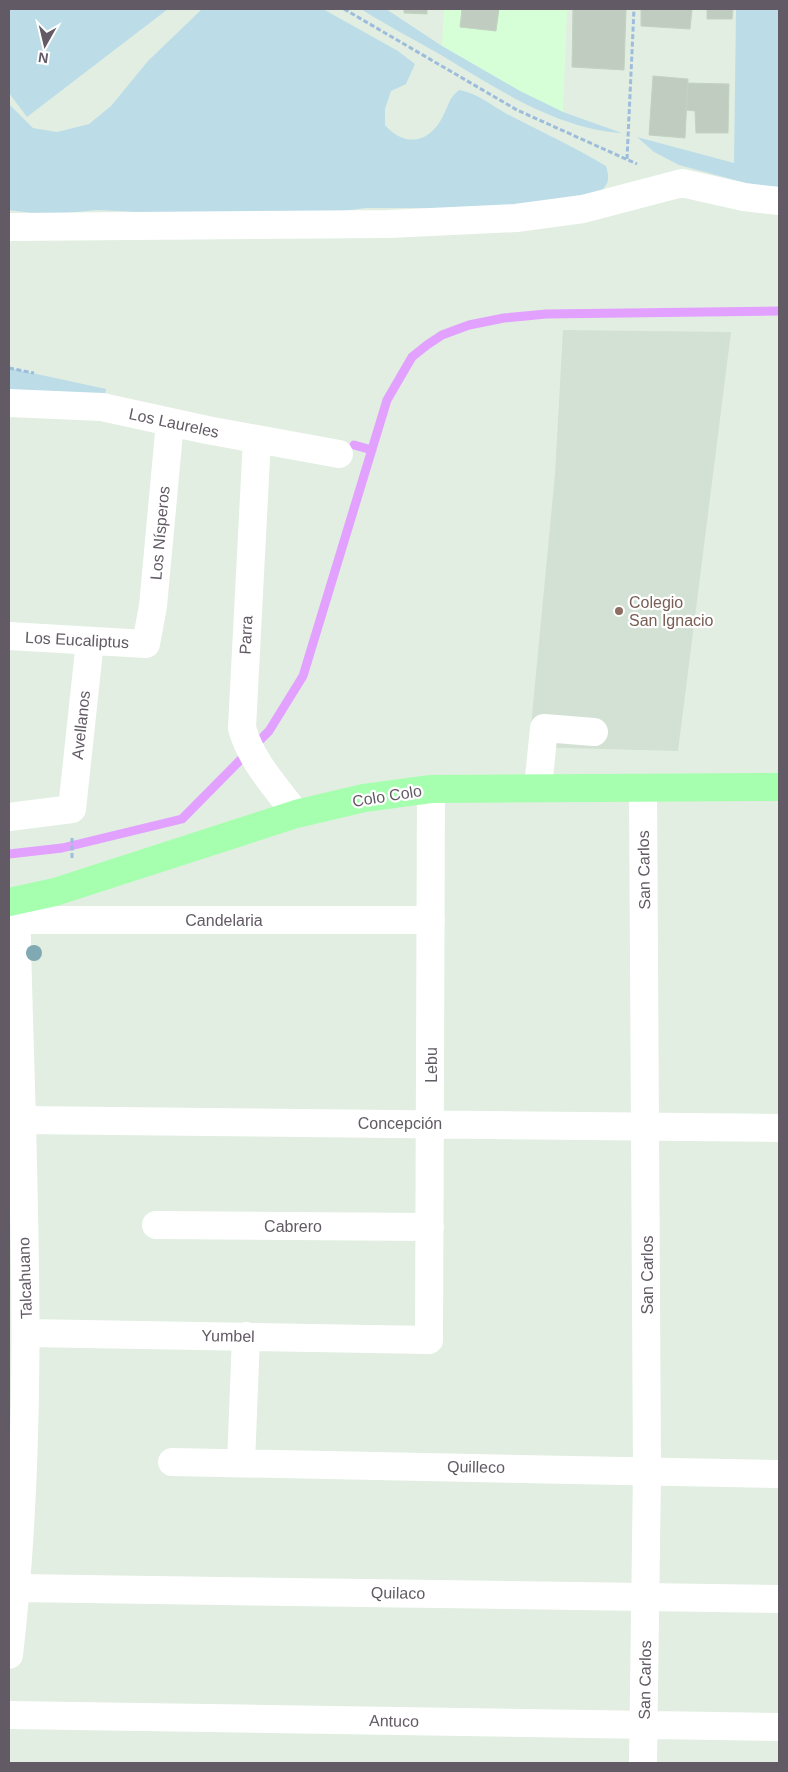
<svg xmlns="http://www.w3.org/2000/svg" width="788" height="1772" viewBox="0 0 788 1772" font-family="Helvetica,sans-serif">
<rect width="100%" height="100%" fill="#e2eee2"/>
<!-- commercial -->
<path fill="#d6ffd7" d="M444,9H567L563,112L520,91L442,46Z"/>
<!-- education -->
<path fill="#d2e1d3" d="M563,330L731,332L678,751L529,747L555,474Z"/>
<!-- green -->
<path fill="#bcdde8" d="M9,9H168L27,117L9,93Z
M202,9H323L398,51L415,64L406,84L391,91L385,109V125C405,148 430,143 443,116C449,104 449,98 459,90C477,93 491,105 507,114C540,131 574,147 606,166C610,179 609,184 599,193L508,208H366L320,214L160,213L97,210L47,215L9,210V104L33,128L57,132L89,124L111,106L148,61Z
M361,9H386L442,46L520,91L563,112L622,133C556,129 496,88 441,55C414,39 387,26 361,9Z
M736,9H779V192L679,165L654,152L637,137L734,163Z
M9,368L106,389L102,407L9,403Z"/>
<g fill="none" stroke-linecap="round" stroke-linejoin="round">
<!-- stream -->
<path stroke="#e2a1ff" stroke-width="9" d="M354,445L372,450
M9,854L62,848L182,819L269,731L303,676L387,400L412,357L427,345L442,335L469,325L504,318L546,314L779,311"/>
</g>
<!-- building -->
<path fill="#c1ccc1" stroke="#c1d3c0" d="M404,9H427V14L404,13Z
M462,9H499L496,31L460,27Z
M573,9H626L624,70L572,67Z
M641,9H692L690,29L641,26Z
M707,9H733L732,19H707Z
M653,76L688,79L685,138L649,135Z
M688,83L729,84L728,133H696L695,111L686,110Z"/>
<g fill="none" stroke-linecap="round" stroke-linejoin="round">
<!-- path -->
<path stroke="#9ebcdb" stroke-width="3" stroke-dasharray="5 2.5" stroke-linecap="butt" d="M344,9L517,110L637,164
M627,159L634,9
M9,368L34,373
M72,858V837"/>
<!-- minor -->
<path stroke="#fff" stroke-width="28" d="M9,227L389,224L516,218L583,209L682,183L744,197L779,201
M9,403L102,407L207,430L339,454
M257,439L242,728C251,761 276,787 296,814
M9,636L146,644L153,606L170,422
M538,788L544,728L594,732
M9,817L72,809L90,641
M16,920H431
M21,1120L779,1128
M156,1225L430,1227
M27,1333L429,1340L431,789
M172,1462L779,1474
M241,1463L246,1336
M17,1588L779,1599
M9,1655C38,1405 21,1152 16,901
M9,1715L779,1727
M643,1763L647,1471L643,788"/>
<!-- major -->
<path stroke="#a6ffae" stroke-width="28" d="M9,902L55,892L296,814L364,798L431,789L779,787"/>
</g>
<!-- trees -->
<circle fill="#80a9b3" cx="34" cy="953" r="8"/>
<!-- markers -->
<circle fill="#8d6e63" stroke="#fff" stroke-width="2" cx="619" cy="611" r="5"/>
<g text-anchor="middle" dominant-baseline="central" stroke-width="4.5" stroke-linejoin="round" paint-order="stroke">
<!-- street labels -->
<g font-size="16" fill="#625a64" stroke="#fff">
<text transform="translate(174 423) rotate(12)">Los Laureles</text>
<text transform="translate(160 533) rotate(-85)">Los Nísperos</text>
<text transform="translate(246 635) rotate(-87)">Parra</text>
<text transform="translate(77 640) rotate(3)">Los Eucaliptus</text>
<text transform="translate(81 725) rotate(-84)">Avellanos</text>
<text transform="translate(387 796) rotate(-9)">Colo Colo</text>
<text transform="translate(644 870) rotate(-91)">San Carlos</text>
<text x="224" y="920">Candelaria</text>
<text transform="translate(431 1065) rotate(-90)">Lebu</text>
<text x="400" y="1123">Concepción</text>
<text x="293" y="1226">Cabrero</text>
<text transform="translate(647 1275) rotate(-90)">San Carlos</text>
<text transform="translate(25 1278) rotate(-92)">Talcahuano</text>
<text transform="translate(228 1336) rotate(1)">Yumbel</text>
<text transform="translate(476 1467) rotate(1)">Quilleco</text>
<text transform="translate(398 1593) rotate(1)">Quilaco</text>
<text transform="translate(645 1680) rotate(-89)">San Carlos</text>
<text transform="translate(394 1721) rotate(1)">Antuco</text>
</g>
<!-- education labels -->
<g font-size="16" fill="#785e54" stroke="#fff" text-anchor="start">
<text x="629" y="602">Colegio<tspan x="629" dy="18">San Ignacio</tspan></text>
</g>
</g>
<!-- border -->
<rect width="788" height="1772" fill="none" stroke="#625a64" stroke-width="20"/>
<!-- north arrow -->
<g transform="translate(45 45) rotate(188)" stroke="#ffffff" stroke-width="4" paint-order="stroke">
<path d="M0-4L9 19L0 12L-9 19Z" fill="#625a64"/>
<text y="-8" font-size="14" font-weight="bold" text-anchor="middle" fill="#625a64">N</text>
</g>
</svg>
